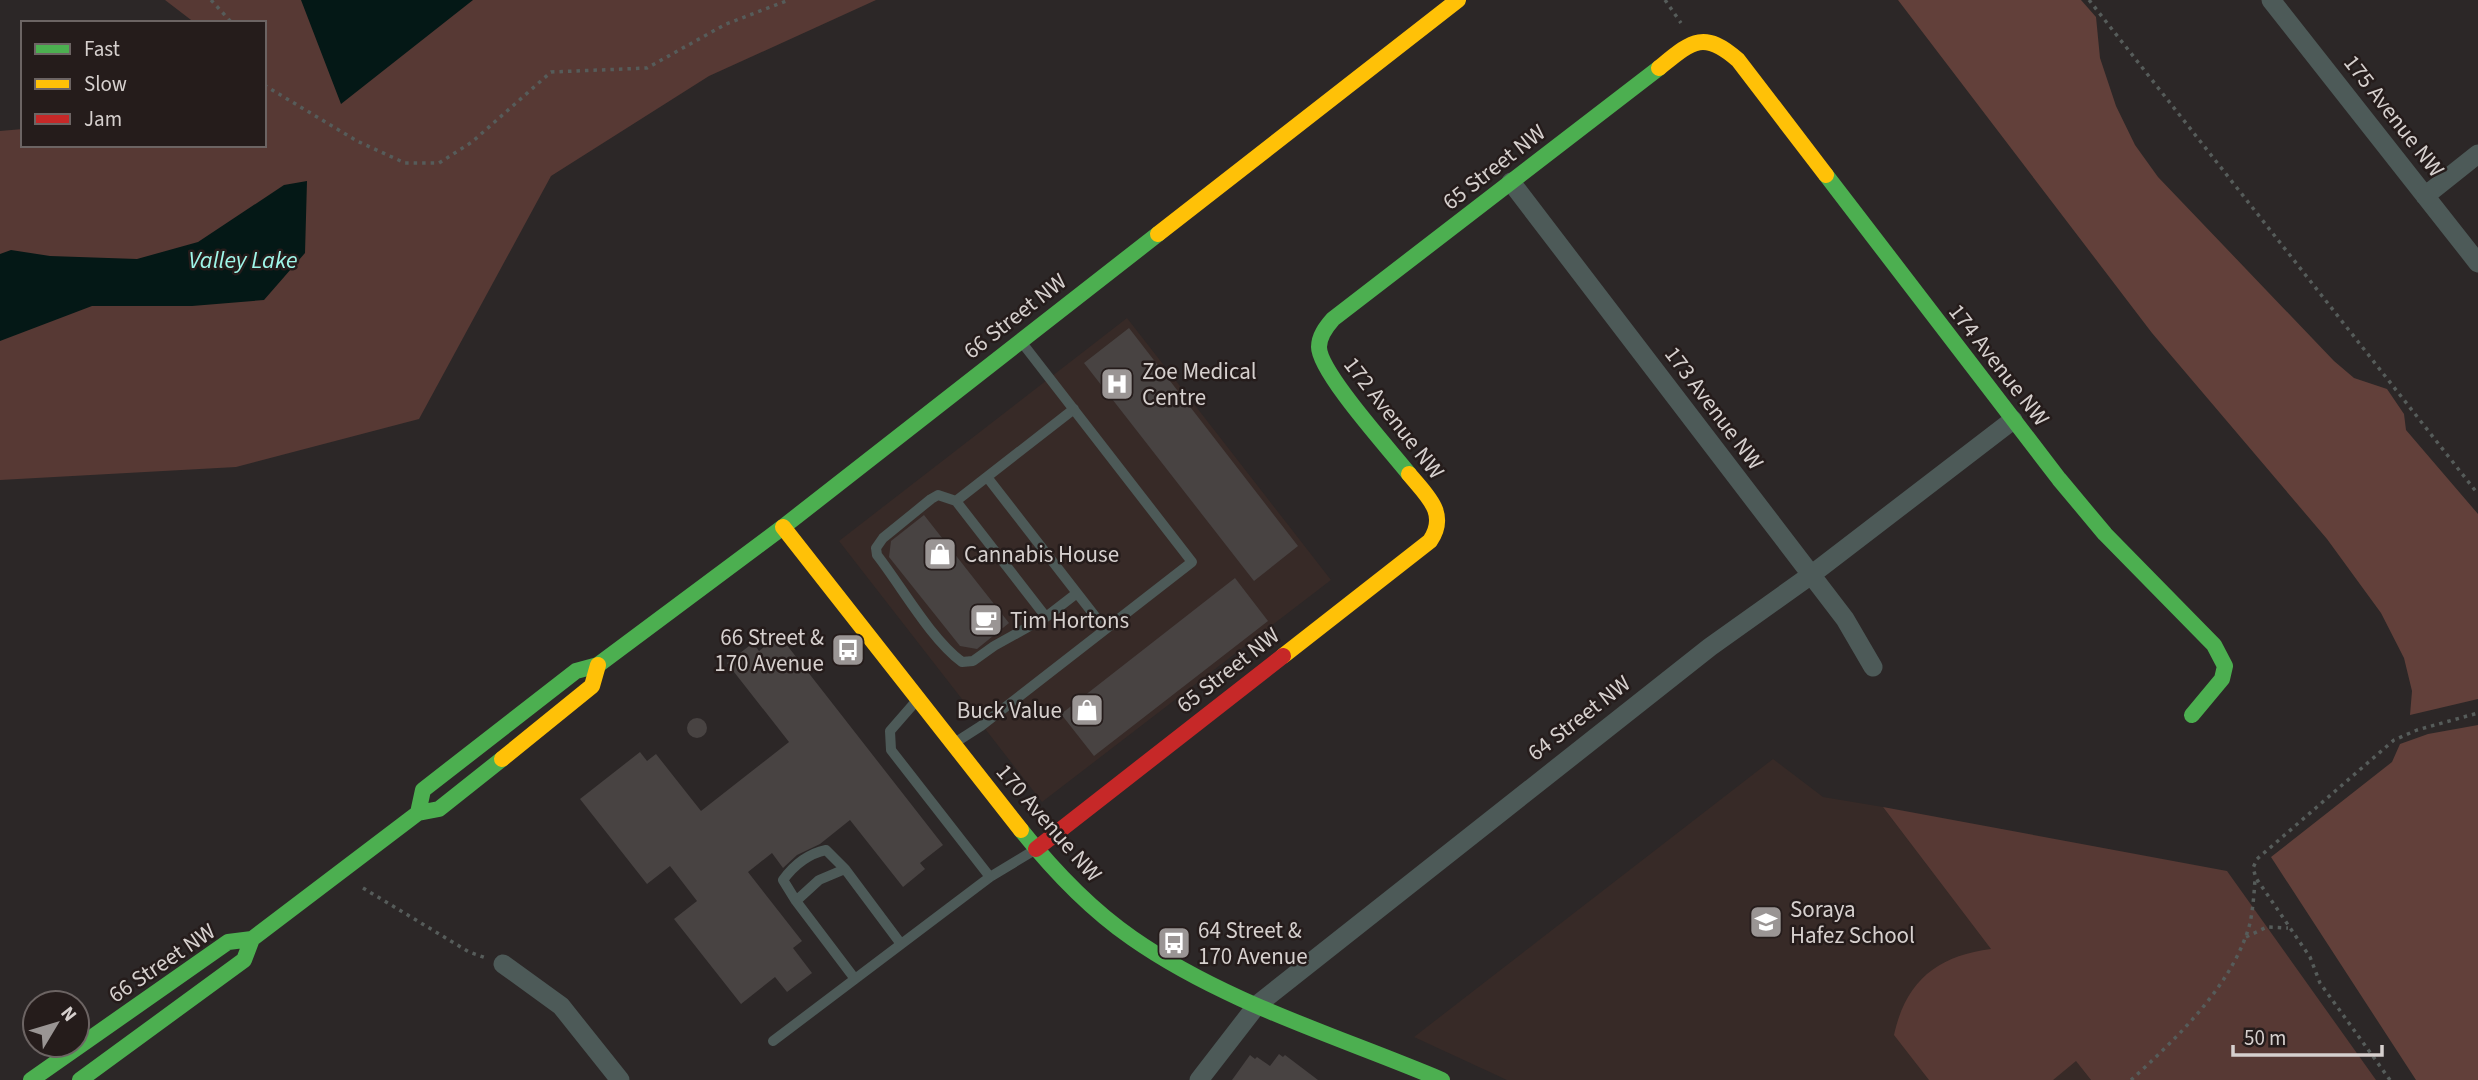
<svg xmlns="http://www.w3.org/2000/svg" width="2478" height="1080" viewBox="0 0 2478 1080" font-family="'Source Sans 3',sans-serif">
<rect width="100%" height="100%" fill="#2c2727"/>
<!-- built -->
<path fill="#372a27" d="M1127,318L1331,580L1042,802L839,541Z
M1773,759L1823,797L1883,807L2091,1080H1507L1414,1037Z"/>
<!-- green -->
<path fill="#573934" d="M165,0H876L709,76L551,176L419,419L236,467L0,480V131L23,129V145H264V23H195Z
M1883,807L2227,871L2376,1080H2091L2076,1061L2053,1080H1929L1894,1035C1906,980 1938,956 1991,949Z"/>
<!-- forest -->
<path fill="#62403a" d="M1898,0H2081L2096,17L2100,58L2116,106L2135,145L2158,177L2334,361L2354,378L2387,389L2404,414L2406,430L2478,514V699L2410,715L2412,691L2404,658L2381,613L2327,539L2152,333Z
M2478,725V1080H2416L2271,857L2392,762L2400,744L2428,734Z"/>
<!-- water -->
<path fill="#041816" d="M301,0H473L341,104Z
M307,181L305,253L264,300L192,306H92L0,341V254L11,250L50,256L137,259L198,242L284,185Z"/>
<!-- building -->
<path fill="#484342" d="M1129,328L1298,546L1254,581L1084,363Z
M924,515L1009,623L977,649L960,646L889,557L891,541Z
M1235,578L1268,621L1094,756L1061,714Z
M779,635L943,845L920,863L925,869L903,887L850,820L820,844L797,855L783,868L772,853L748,872L802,941L793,948L812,973L787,992L775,977L741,1004L674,919L697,901L670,866L647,884L580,799L640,752L647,761L656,754L701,811L789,742L727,663L753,643L759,651Z
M687 728a10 10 0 1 1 20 0a10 10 0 1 1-20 0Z
M1279,1054L1283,1057L1285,1055L1318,1080H1232L1250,1055L1255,1059L1257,1057L1270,1066Z"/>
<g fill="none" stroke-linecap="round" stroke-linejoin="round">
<!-- path -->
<path stroke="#565c5a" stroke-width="3.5" stroke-dasharray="3.5 5" stroke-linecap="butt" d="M211,0L232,23
M1665,0L1681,23
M2089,0L2478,494
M264,85L357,141L405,163H439L472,142L551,72L647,68L726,24L789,0
M363,888L469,952L486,958
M2246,937L2267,927L2288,928
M2131,1080C2176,1039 2234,984 2250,923C2253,909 2254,894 2255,880
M2390,1080L2320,983L2310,957L2256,878L2253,868L2257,859L2394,740L2417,730L2478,713"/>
<!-- lane -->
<path stroke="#4d5a58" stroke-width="10" d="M1074,409L956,501L1046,617L1077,593L1105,629
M987,477L1077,593
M956,501L938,495L931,499L883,538L876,548L877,555C902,587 930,638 962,662L973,661L994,646L1046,617
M917,700L890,731L891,750L990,877L1033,851
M956,742L981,726L1192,562L1023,344
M796,901L783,880C794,865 807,854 826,850L845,869
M855,979L796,901L819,880L845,869L901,944
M773,1041L990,877"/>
<!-- street -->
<path stroke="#4d5a58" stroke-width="19" d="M2271,0L2478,263
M1511,182L1845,619L1873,667
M2425,196L2478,154
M503,964L561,1006L620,1080
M1199,1080L1257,1005L1710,647L1811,575L2013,420"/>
<!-- fast -->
<path stroke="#4caf50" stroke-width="16" d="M1826,175L2059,479L2105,534L2214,645L2225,666L2222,679L2192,715
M1409,474C1391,451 1319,372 1319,347C1319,336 1326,327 1333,319L1659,68
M418,813L423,790L576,671L598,665L783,527L1158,234
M1021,830C1053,870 1090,909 1132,938C1225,1003 1338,1036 1442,1080
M31,1080L228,942L252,939L418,813L439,809L502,759
M80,1080L244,960L252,939"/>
<!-- slow -->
<path stroke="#ffc107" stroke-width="16" d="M1659,68C1691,42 1703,29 1738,60L1826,175
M1158,234L1458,0
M783,527L1021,830
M1283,656L1430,541C1449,513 1426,495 1409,474
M502,759L592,686L598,665"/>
<!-- jam -->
<path stroke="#c62828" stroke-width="16" d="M1036,849L1283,656"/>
</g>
<!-- icons -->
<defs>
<symbol id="hospital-square" viewBox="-11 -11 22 22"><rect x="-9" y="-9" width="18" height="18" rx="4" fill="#9a9594" stroke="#251c1b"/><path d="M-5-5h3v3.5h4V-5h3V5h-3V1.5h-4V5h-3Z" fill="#fff"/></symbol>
<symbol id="shop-square" viewBox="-11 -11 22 22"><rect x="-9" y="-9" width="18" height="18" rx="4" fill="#9a9594" stroke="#251c1b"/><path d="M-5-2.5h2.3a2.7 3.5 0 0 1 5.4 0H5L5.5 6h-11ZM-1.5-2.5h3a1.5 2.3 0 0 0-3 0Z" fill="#fff"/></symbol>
<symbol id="cafe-square" viewBox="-11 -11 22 22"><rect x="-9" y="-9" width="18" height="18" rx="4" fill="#9a9594" stroke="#251c1b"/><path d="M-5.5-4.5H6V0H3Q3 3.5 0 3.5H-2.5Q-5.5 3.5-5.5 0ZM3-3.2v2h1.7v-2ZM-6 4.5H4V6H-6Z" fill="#fff"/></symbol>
<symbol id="bus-square" viewBox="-11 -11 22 22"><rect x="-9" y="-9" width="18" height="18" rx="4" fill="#9a9594" stroke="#251c1b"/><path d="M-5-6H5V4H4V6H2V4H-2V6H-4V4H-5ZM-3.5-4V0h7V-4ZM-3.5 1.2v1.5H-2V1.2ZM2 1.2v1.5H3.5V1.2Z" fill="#fff"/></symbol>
<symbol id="school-square" viewBox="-11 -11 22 22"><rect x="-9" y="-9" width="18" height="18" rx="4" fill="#9a9594" stroke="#251c1b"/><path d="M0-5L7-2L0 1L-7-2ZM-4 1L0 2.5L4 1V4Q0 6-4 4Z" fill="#fff"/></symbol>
</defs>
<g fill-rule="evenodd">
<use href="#hospital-square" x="1098" y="365" width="38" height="38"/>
<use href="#shop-square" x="921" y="535" width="38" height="38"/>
<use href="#cafe-square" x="967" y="601" width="38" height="38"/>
<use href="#bus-square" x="829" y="631" width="38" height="38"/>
<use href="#shop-square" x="1068" y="691" width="38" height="38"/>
<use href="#school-square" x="1747" y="903" width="38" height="38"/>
<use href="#bus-square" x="1155" y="924" width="38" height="38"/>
</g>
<g text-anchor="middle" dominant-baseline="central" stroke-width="5" stroke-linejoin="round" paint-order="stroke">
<!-- street labels -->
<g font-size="23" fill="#d6d0ce" stroke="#251c1b">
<text transform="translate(2394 116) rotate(52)">175 Avenue NW</text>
<text transform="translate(1494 167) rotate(-38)">65 Street NW</text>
<text transform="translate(1015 316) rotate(-38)">66 Street NW</text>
<text transform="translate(1999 365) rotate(52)">174 Avenue NW</text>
<text transform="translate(1714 408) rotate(53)">173 Avenue NW</text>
<text transform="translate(1394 418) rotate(52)">172 Avenue NW</text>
<text transform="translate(1228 670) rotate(-38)">65 Street NW</text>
<text transform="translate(1579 718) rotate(-38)">64 Street NW</text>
<text transform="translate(1049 823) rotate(49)">170 Avenue NW</text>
<text transform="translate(162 963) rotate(-34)">66 Street NW</text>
</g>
<!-- poi labels -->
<g font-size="23" fill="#d6d0ce" stroke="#251c1b" text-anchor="start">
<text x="1142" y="371">Zoe Medical<tspan x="1142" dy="26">Centre</tspan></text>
<text x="964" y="554">Cannabis House</text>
<text x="1010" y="620">Tim Hortons</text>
<text x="824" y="637" text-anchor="end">66 Street &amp;<tspan x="824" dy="26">170 Avenue</tspan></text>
<text x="1062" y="710" text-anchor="end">Buck Value</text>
<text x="1790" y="909">Soraya<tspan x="1790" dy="26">Hafez School</tspan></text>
<text x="1198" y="930">64 Street &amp;<tspan x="1198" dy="26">170 Avenue</tspan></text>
</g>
<!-- water labels -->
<g font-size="24" font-style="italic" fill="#9ff6e9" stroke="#251c1b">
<text x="243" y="260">Valley Lake</text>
</g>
</g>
<!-- legend -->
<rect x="21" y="21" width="245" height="126" fill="#251c1b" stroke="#6c6463" stroke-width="2"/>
<rect x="35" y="44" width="35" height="10" fill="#4caf50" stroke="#6c6463" stroke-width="2"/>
<text x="84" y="56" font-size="21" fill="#d6d0ce">Fast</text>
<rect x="35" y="79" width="35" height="10" fill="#ffc107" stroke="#6c6463" stroke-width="2"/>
<text x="84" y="91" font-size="21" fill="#d6d0ce">Slow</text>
<rect x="35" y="114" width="35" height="10" fill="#c62828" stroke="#6c6463" stroke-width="2"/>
<text x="84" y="126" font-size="21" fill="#d6d0ce">Jam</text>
<!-- north arrow -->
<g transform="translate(56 1024) rotate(52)"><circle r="33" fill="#251c1b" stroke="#6c6463" stroke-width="2"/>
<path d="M0-5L12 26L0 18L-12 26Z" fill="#9a9594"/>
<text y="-10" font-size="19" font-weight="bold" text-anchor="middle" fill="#d6d0ce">N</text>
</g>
<!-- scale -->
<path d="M2233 1045v10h149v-10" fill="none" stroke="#d6d0ce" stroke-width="3.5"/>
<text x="2244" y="1045" font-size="21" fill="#d6d0ce" stroke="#251c1b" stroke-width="5" paint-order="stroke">50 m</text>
</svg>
